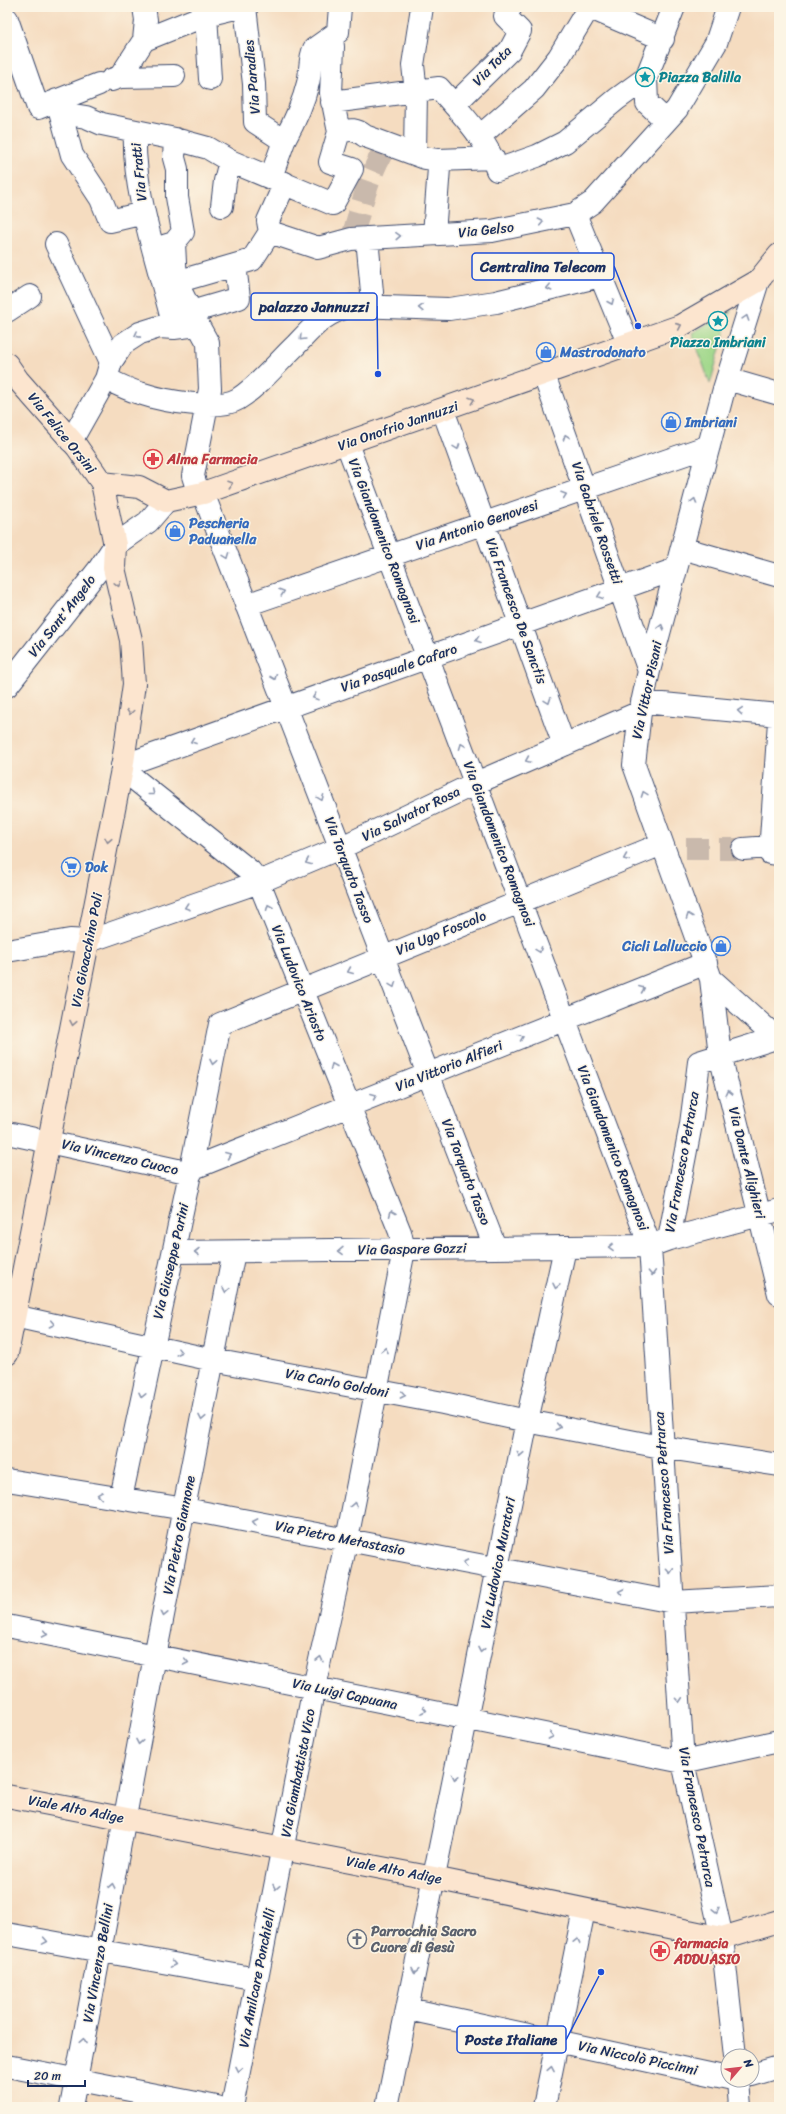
<svg xmlns="http://www.w3.org/2000/svg" width="786" height="2114" viewBox="0 0 786 2114" font-family="Sriracha,sans-serif">
<rect width="100%" height="100%" fill="#fcf5e5"/>
<filter id="ink" filterUnits="userSpaceOnUse"><feTurbulence type="fractalNoise" baseFrequency=".025" numOctaves="2"/><feDisplacementMap in="SourceGraphic" scale="8" xChannelSelector="R" yChannelSelector="G"/><feConvolveMatrix kernelMatrix="1 2 1 2 8 2 1 2 1" color-interpolation-filters="sRGB"/></filter>
<filter id="wash" filterUnits="userSpaceOnUse"><feTurbulence type="fractalNoise" baseFrequency=".012" numOctaves="4" result="noise"/><feDisplacementMap in="SourceGraphic" scale="16" xChannelSelector="R" yChannelSelector="G"/><feGaussianBlur stdDeviation="0.9" result="paint"/><feColorMatrix in="noise" values="0 0 0 0 0 0 0 0 0 0 0 0 0 0 0 0 0 1.4 0 .05"/><feComposite in="paint" operator="in"/></filter>
<g filter="url(#wash)">
<rect width="100%" height="100%" fill="#f5dcc0"/>
<!-- green -->
<path fill="#9fd789" stroke="#5d8374" d="M731,310L710,384L692,333Z"/>
</g>
<g filter="url(#ink)">
<g fill="none" stroke-linecap="round" stroke-linejoin="round">
<!-- street-tunnel -->
<path stroke="#c9b9ac" stroke-width="22" stroke-dasharray="22 11" stroke-linecap="butt" d="M353,234C362,204 369,174 385,148
M686,849H743"/>
<defs>
<path id="street" d="M245,7L254,84L255,122L284,141L271,177
M588,7L663,39
M206,15L210,79
M7,19L38,108L99,84
M144,40L206,15L239,7
M120,77L144,40L146,20L144,7
M111,80L120,77L174,76
M57,100L72,155L101,199L110,221L144,213
M332,102L439,88C461,113 486,138 497,170L537,156L565,142L617,99L646,78
M454,105L510,50L520,31L505,16L511,7
M61,113L86,117L102,124L175,139L208,148L230,161L333,204L352,169L330,162L339,132L331,93L333,47L332,38
M666,121L647,103L646,78L674,7
M135,131C132,194 160,267 174,328
M339,132C351,129 356,129 365,136L425,158L438,160L493,158
M480,136L534,89L559,57L589,7
M284,141C294,123 303,104 308,83C311,72 309,59 314,49L338,32L340,7
M415,154L416,92L413,65L422,7
M222,206L225,181L230,161
M575,214L629,345
M270,232L318,248L351,239L492,231L575,214L593,202L677,109L716,43L728,7
M270,232L268,221L285,183
M434,234L439,168L438,160
M367,238L372,292L371,307
M174,243L183,232L177,197V169L174,158L175,139
M56,244L111,362
M758,281L724,389L649,671L640,712L634,765L711,979L720,1055L779,1294
M176,282L252,260L270,232
M7,311L30,296
M191,312L239,298L235,265
M198,325L208,343L210,389L193,476L199,495
M544,375L649,671
M106,379C118,384 130,391 143,394C164,401 218,411 238,399C260,385 277,363 296,345C314,326 325,312 352,306L449,309L496,302L600,276
M727,379L779,394
M443,410L564,745
M71,441L106,379L111,362L123,344L140,333L159,327L174,328L198,325L176,282L174,243L154,249
M203,493L495,1247
M682,548L779,576
M246,605L709,446
M7,686L99,569L115,545L148,522L166,501
M642,702L779,715
M779,721L770,853L779,854
M122,766L676,569
M122,769L250,871L259,882L400,1232L404,1250L347,1539L314,1687L232,2107
M743,849L770,847
M7,951L70,940L89,941L259,882L340,848L476,783L640,712
M711,979L779,1040
M7,1133L191,1173
M191,1169L706,963
M669,1239L779,1210
M174,1252L650,1246L347,444
M14,1316L213,1360L443,1403L527,1421L661,1447L779,1465
M7,1480L185,1509L673,1602L779,1596
M121,1498L191,1169L220,1024L662,844
M7,1626L683,1762L779,1741
M7,1934L257,1979
M408,2009L728,2078
M735,2056L722,1938L683,1762L650,1246L669,1239L691,1124L699,1062L779,1037
M7,2066L217,2107
M752,2075L779,2067
M738,2080L740,2107
M71,2107L155,1656L234,1252
M387,2107L527,1421L565,1248
M544,2107L584,1910"/>
<path id="secondary" d="M7,364L18,380L77,447L102,483L115,545L114,568L131,640L134,684L122,769L7,1354
M102,483L139,487L166,501L203,493L680,326L758,281L779,255
M7,1796L434,1878L722,1938L779,1921"/>
</defs>
<!-- street casing -->
<use href="#street" stroke="#3c496d" stroke-width="24"/>
<!-- secondary casing -->
<use href="#secondary" stroke="#3c496d" stroke-width="24"/>
<!-- street -->
<use href="#street" stroke="#fff" stroke-width="22"/>
<!-- secondary -->
<use href="#secondary" stroke="#fce5cf" stroke-width="22"/>
</g>
<!-- one-way arrows -->
<defs><path id="oneway-chevron" d="M-2-3.5L2.5 0L-2 3.5" fill="none" stroke-width="1.6" stroke-linecap="round" stroke-linejoin="round"/></defs>
<g stroke="#8d97ae">
<use href="#oneway-chevron" transform="translate(541 222) rotate(-12)"/>
<use href="#oneway-chevron" transform="translate(398 236) rotate(-3)"/>
<use href="#oneway-chevron" transform="translate(549 288) rotate(167)"/>
<use href="#oneway-chevron" transform="translate(611 302) rotate(67)"/>
<use href="#oneway-chevron" transform="translate(421 308) rotate(-179)"/>
<use href="#oneway-chevron" transform="translate(746 318) rotate(-72)"/>
<use href="#oneway-chevron" transform="translate(137 335) rotate(152)"/>
<use href="#oneway-chevron" transform="translate(302 338) rotate(135)"/>
<use href="#oneway-chevron" transform="translate(566 437) rotate(-109)"/>
<use href="#oneway-chevron" transform="translate(457 447) rotate(70)"/>
<use href="#oneway-chevron" transform="translate(564 495) rotate(-19)"/>
<use href="#oneway-chevron" transform="translate(694 501) rotate(-75)"/>
<use href="#oneway-chevron" transform="translate(227 556) rotate(69)"/>
<use href="#oneway-chevron" transform="translate(282 592) rotate(-19)"/>
<use href="#oneway-chevron" transform="translate(600 596) rotate(160)"/>
<use href="#oneway-chevron" transform="translate(661 627) rotate(-75)"/>
<use href="#oneway-chevron" transform="translate(478 640) rotate(160)"/>
<use href="#oneway-chevron" transform="translate(274 677) rotate(69)"/>
<use href="#oneway-chevron" transform="translate(315 697) rotate(161)"/>
<use href="#oneway-chevron" transform="translate(548 701) rotate(70)"/>
<use href="#oneway-chevron" transform="translate(740 711) rotate(-175)"/>
<use href="#oneway-chevron" transform="translate(193 741) rotate(160)"/>
<use href="#oneway-chevron" transform="translate(462 746) rotate(-111)"/>
<use href="#oneway-chevron" transform="translate(528 760) rotate(157)"/>
<use href="#oneway-chevron" transform="translate(152 793) rotate(39)"/>
<use href="#oneway-chevron" transform="translate(644 794) rotate(-110)"/>
<use href="#oneway-chevron" transform="translate(321 798) rotate(69)"/>
<use href="#oneway-chevron" transform="translate(626 858) rotate(158)"/>
<use href="#oneway-chevron" transform="translate(308 862) rotate(157)"/>
<use href="#oneway-chevron" transform="translate(187 907) rotate(161)"/>
<use href="#oneway-chevron" transform="translate(269 907) rotate(-112)"/>
<use href="#oneway-chevron" transform="translate(689 916) rotate(-110)"/>
<use href="#oneway-chevron" transform="translate(539 950) rotate(69)"/>
<use href="#oneway-chevron" transform="translate(350 971) rotate(157)"/>
<use href="#oneway-chevron" transform="translate(393 985) rotate(69)"/>
<use href="#oneway-chevron" transform="translate(642 989) rotate(-22)"/>
<use href="#oneway-chevron" transform="translate(521 1037) rotate(-22)"/>
<use href="#oneway-chevron" transform="translate(213 1062) rotate(101)"/>
<use href="#oneway-chevron" transform="translate(333 1066) rotate(-112)"/>
<use href="#oneway-chevron" transform="translate(729 1093) rotate(-104)"/>
<use href="#oneway-chevron" transform="translate(374 1096) rotate(-22)"/>
<use href="#oneway-chevron" transform="translate(228 1155) rotate(-22)"/>
<use href="#oneway-chevron" transform="translate(392 1213) rotate(-112)"/>
<use href="#oneway-chevron" transform="translate(611 1247) rotate(179)"/>
<use href="#oneway-chevron" transform="translate(341 1251) rotate(179)"/>
<use href="#oneway-chevron" transform="translate(197 1252) rotate(-180)"/>
<use href="#oneway-chevron" transform="translate(652 1273) rotate(87)"/>
<use href="#oneway-chevron" transform="translate(556 1286) rotate(102)"/>
<use href="#oneway-chevron" transform="translate(226 1290) rotate(101)"/>
<use href="#oneway-chevron" transform="translate(52 1324) rotate(12)"/>
<use href="#oneway-chevron" transform="translate(385 1350) rotate(-79)"/>
<use href="#oneway-chevron" transform="translate(179 1352) rotate(14)"/>
<use href="#oneway-chevron" transform="translate(142 1395) rotate(102)"/>
<use href="#oneway-chevron" transform="translate(403 1395) rotate(11)"/>
<use href="#oneway-chevron" transform="translate(202 1418) rotate(101)"/>
<use href="#oneway-chevron" transform="translate(558 1427) rotate(11)"/>
<use href="#oneway-chevron" transform="translate(520 1454) rotate(101)"/>
<use href="#oneway-chevron" transform="translate(100 1495) rotate(-171)"/>
<use href="#oneway-chevron" transform="translate(354 1505) rotate(-79)"/>
<use href="#oneway-chevron" transform="translate(255 1522) rotate(-169)"/>
<use href="#oneway-chevron" transform="translate(465 1563) rotate(-169)"/>
<use href="#oneway-chevron" transform="translate(670 1571) rotate(86)"/>
<use href="#oneway-chevron" transform="translate(621 1592) rotate(-169)"/>
<use href="#oneway-chevron" transform="translate(164 1614) rotate(102)"/>
<use href="#oneway-chevron" transform="translate(45 1634) rotate(11)"/>
<use href="#oneway-chevron" transform="translate(481 1650) rotate(101)"/>
<use href="#oneway-chevron" transform="translate(320 1659) rotate(-77)"/>
<use href="#oneway-chevron" transform="translate(186 1662) rotate(11)"/>
<use href="#oneway-chevron" transform="translate(679 1700) rotate(86)"/>
<use href="#oneway-chevron" transform="translate(424 1710) rotate(12)"/>
<use href="#oneway-chevron" transform="translate(551 1736) rotate(11)"/>
<use href="#oneway-chevron" transform="translate(139 1742) rotate(101)"/>
<use href="#oneway-chevron" transform="translate(455 1777) rotate(102)"/>
<use href="#oneway-chevron" transform="translate(112 1886) rotate(-80)"/>
<use href="#oneway-chevron" transform="translate(276 1887) rotate(101)"/>
<use href="#oneway-chevron" transform="translate(716 1910) rotate(77)"/>
<use href="#oneway-chevron" transform="translate(45 1941) rotate(10)"/>
<use href="#oneway-chevron" transform="translate(577 1941) rotate(-78)"/>
<use href="#oneway-chevron" transform="translate(173 1964) rotate(10)"/>
<use href="#oneway-chevron" transform="translate(415 1971) rotate(101)"/>
<use href="#oneway-chevron" transform="translate(83 2041) rotate(-79)"/>
<use href="#oneway-chevron" transform="translate(239 2069) rotate(101)"/>
<use href="#oneway-chevron" transform="translate(551 2069) rotate(-80)"/>
</g>
<g stroke="#8c8a96">
<use href="#oneway-chevron" transform="translate(679 326) rotate(-24)"/>
<use href="#oneway-chevron" transform="translate(472 400) rotate(-19)"/>
<use href="#oneway-chevron" transform="translate(230 484) rotate(-19)"/>
<use href="#oneway-chevron" transform="translate(118 584) rotate(77)"/>
<use href="#oneway-chevron" transform="translate(130 712) rotate(98)"/>
<use href="#oneway-chevron" transform="translate(108 840) rotate(101)"/>
<use href="#oneway-chevron" transform="translate(73 1023) rotate(101)"/>
</g>
</g>
<!-- icons -->
<defs>
<symbol id="sight-ring" viewBox="-11 -11 22 22"><circle r="9.5" fill="#fcf5e5" stroke="#0f9aa8" stroke-width="1.5"/><path d="M0-6L1.8-2.2L6-1.7L2.9 1.2L3.7 5.4L0 3.3L-3.7 5.4L-2.9 1.2L-6-1.7L-1.8-2.2Z" fill="#0f9aa8"/></symbol>
<symbol id="shop-ring" viewBox="-11 -11 22 22"><circle r="9.5" fill="#fcf5e5" stroke="#3f7fe0" stroke-width="1.5"/><path d="M-5-2.5h2.3a2.7 3.5 0 0 1 5.4 0H5L5.5 6h-11ZM-1.5-2.5h3a1.5 2.3 0 0 0-3 0Z" fill="#3f7fe0"/></symbol>
<symbol id="pharmacy-ring" viewBox="-11 -11 22 22"><circle r="9.5" fill="#fcf5e5" stroke="#e0444e" stroke-width="1.5"/><path d="M-2-6h4v4h4v4h-4v4h-4v-4h-4v-4h4Z" fill="#e0444e"/></symbol>
<symbol id="supermarket-ring" viewBox="-11 -11 22 22"><circle r="9.5" fill="#fcf5e5" stroke="#3f7fe0" stroke-width="1.5"/><path d="M-6-5.5h2.5l.6 2H6L4.5 2H-2.5L-4.4-4H-6ZM-1.5 3.2a1.3 1.3 0 1 0 .1 0ZM3 3.2a1.3 1.3 0 1 0 .1 0Z" fill="#3f7fe0"/></symbol>
<symbol id="church-ring" viewBox="-11 -11 22 22"><circle r="9.5" fill="#fcf5e5" stroke="#6b7280" stroke-width="1.5"/><path d="M-1.2-6h2.4v3.5h3.3v2.4h-3.3V6h-2.4V-.1h-3.3v-2.4h3.3Z" fill="#6b7280"/></symbol>
</defs>
<g fill-rule="evenodd">
<use href="#sight-ring" x="634" y="66" width="22" height="22"/>
<use href="#sight-ring" x="707" y="310" width="22" height="22"/>
<use href="#shop-ring" x="535" y="341" width="22" height="22"/>
<use href="#shop-ring" x="660" y="411" width="22" height="22"/>
<use href="#pharmacy-ring" x="142" y="448" width="22" height="22"/>
<use href="#shop-ring" x="164" y="520" width="22" height="22"/>
<use href="#supermarket-ring" x="60" y="856" width="22" height="22"/>
<use href="#shop-ring" x="710" y="935" width="22" height="22"/>
<use href="#church-ring" x="346" y="1928" width="22" height="22"/>
<use href="#pharmacy-ring" x="649" y="1940" width="22" height="22"/>
</g>
<g text-anchor="middle" dominant-baseline="central" stroke-width="3" stroke-linejoin="round" paint-order="stroke">
<!-- street labels -->
<g font-size="14" fill="#1b2f5e" stroke="#fcf5e5">
<text transform="translate(492 66) rotate(-46)">Via Tota</text>
<text transform="translate(252 77) rotate(-95)">Via Paradies</text>
<text transform="translate(139 172) rotate(-96)">Via Fratti</text>
<text transform="translate(486 230) rotate(-6)">Via Gelso</text>
<text transform="translate(398 426) rotate(-19)">Via Onofrio Jannuzzi</text>
<text transform="translate(62 433) rotate(51)">Via Felice Orsini</text>
<text transform="translate(597 523) rotate(71)">Via Gabriele Rossetti</text>
<text transform="translate(477 525) rotate(-19)">Via Antonio Genovesi</text>
<text transform="translate(384 541) rotate(69)">Via Giandomenico Romagnosi</text>
<text transform="translate(516 611) rotate(70)">Via Francesco De Sanctis</text>
<text transform="translate(62 616) rotate(-52)">Via Sant'Angelo</text>
<text transform="translate(399 668) rotate(-19)">Via Pasquale Cafaro</text>
<text transform="translate(647 690) rotate(-78)">Via Vittor Pisani</text>
<text transform="translate(411 814) rotate(-26)">Via Salvator Rosa</text>
<text transform="translate(499 844) rotate(69)">Via Giandomenico Romagnosi</text>
<text transform="translate(349 870) rotate(69)">Via Torquato Tasso</text>
<text transform="translate(441 933) rotate(-22)">Via Ugo Foscolo</text>
<text transform="translate(87 950) rotate(-79)">Via Gioacchino Poli</text>
<text transform="translate(299 983) rotate(68)">Via Ludovico Ariosto</text>
<text transform="translate(449 1066) rotate(-22)">Via Vittorio Alfieri</text>
<text transform="translate(613 1148) rotate(69)">Via Giandomenico Romagnosi</text>
<text transform="translate(120 1157) rotate(13)">Via Vincenzo Cuoco</text>
<text transform="translate(682 1162) rotate(-80)">Via Francesco Petrarca</text>
<text transform="translate(747 1163) rotate(76)">Via Dante Alighieri</text>
<text transform="translate(466 1172) rotate(69)">Via Torquato Tasso</text>
<text transform="translate(412 1249) rotate(-1)">Via Gaspare Gozzi</text>
<text transform="translate(171 1261) rotate(-77)">Via Giuseppe Parini</text>
<text transform="translate(337 1383) rotate(11)">Via Carlo Goldoni</text>
<text transform="translate(664 1483) rotate(-94)">Via Francesco Petrarca</text>
<text transform="translate(179 1535) rotate(-79)">Via Pietro Giannone</text>
<text transform="translate(340 1538) rotate(11)">Via Pietro Metastasio</text>
<text transform="translate(498 1563) rotate(-79)">Via Ludovico Muratori</text>
<text transform="translate(345 1694) rotate(12)">Via Luigi Capuana</text>
<text transform="translate(298 1773) rotate(-79)">Via Giambattista Vico</text>
<text transform="translate(76 1809) rotate(11)">Viale Alto Adige</text>
<text transform="translate(697 1817) rotate(79)">Via Francesco Petrarca</text>
<text transform="translate(394 1870) rotate(11)">Viale Alto Adige</text>
<text transform="translate(98 1963) rotate(-80)">Via Vincenzo Bellini</text>
<text transform="translate(257 1978) rotate(-79)">Via Amilcare Ponchielli</text>
<text transform="translate(638 2058) rotate(12)">Via Niccolò Piccinni</text>
</g>
<!-- culture labels -->
<g font-size="14" font-weight="bold" fill="#0d838f" stroke="#fcf5e5" text-anchor="start">
<text x="659" y="77">Piazza Balilla</text>
<text x="718" y="342" text-anchor="middle">Piazza Imbriani</text>
</g>
<!-- shop labels -->
<g font-size="14" font-weight="bold" fill="#366cbe" stroke="#fcf5e5" text-anchor="start">
<text x="560" y="352">Mastrodonato</text>
<text x="685" y="422">Imbriani</text>
<text x="189" y="523">Pescheria<tspan x="189" dy="16">Paduanella</tspan></text>
<text x="85" y="867">Dok</text>
<text x="707" y="946" text-anchor="end">Cicli Lalluccio</text>
</g>
<!-- health labels -->
<g font-size="14" font-weight="bold" fill="#be3a42" stroke="#fcf5e5" text-anchor="start">
<text x="167" y="459">Alma Farmacia</text>
<text x="674" y="1943">farmacia<tspan x="674" dy="16">ADDUASIO</tspan></text>
</g>
<!-- worship labels -->
<g font-size="14" font-weight="bold" fill="#5b616d" stroke="#fcf5e5" text-anchor="start">
<text x="371" y="1931">Parrocchia Sacro<tspan x="371" dy="16">Cuore di Gesù</tspan></text>
</g>
</g>
<!-- callouts -->
<path fill="none" stroke="#1d4ed8" stroke-width="1.5" d="M638 326L614 266M378 374L377 306M601 1972L566 2040"/>
<g fill="#1d4ed8" stroke="#fcf5e5" stroke-width="1.5">
<circle cx="638" cy="326" r="4"/>
<circle cx="378" cy="374" r="4"/>
<circle cx="601" cy="1972" r="4"/>
</g>
<g fill="#fcf5e5" stroke="#1d4ed8" stroke-width="1.5">
<rect x="472" y="253" width="142" height="27" rx="4"/>
<rect x="251" y="293" width="126" height="27" rx="4"/>
<rect x="457" y="2026" width="109" height="27" rx="4"/>
</g>
<g font-size="15" text-anchor="middle" font-weight="bold" fill="#1b2f5e">
<text x="543" y="272">Centralina Telecom</text>
<text x="314" y="312">palazzo Jannuzzi</text>
<text x="511" y="2045">Poste Italiane</text>
</g>
<!-- margin -->
<rect width="786" height="2114" fill="none" stroke="#fcf5e5" stroke-width="24"/>
<!-- north arrow -->
<g transform="translate(740 2068) rotate(62)"><circle r="19" fill="#fcf5e5" stroke="#a2a6af"/>
<path d="M0-3L7 15L0 10L-7 15Z" fill="#d1495b"/>
<text y="-6" font-size="11" font-weight="bold" text-anchor="middle" fill="#1b2f5e">N</text>
</g>
<!-- scale -->
<path d="M28 2080v6h57v-6" fill="none" stroke="#1b2f5e" stroke-width="2"/>
<text x="34" y="2080" font-size="12" fill="#1b2f5e" stroke="#fcf5e5" stroke-width="3" paint-order="stroke">20 m</text>
</svg>
